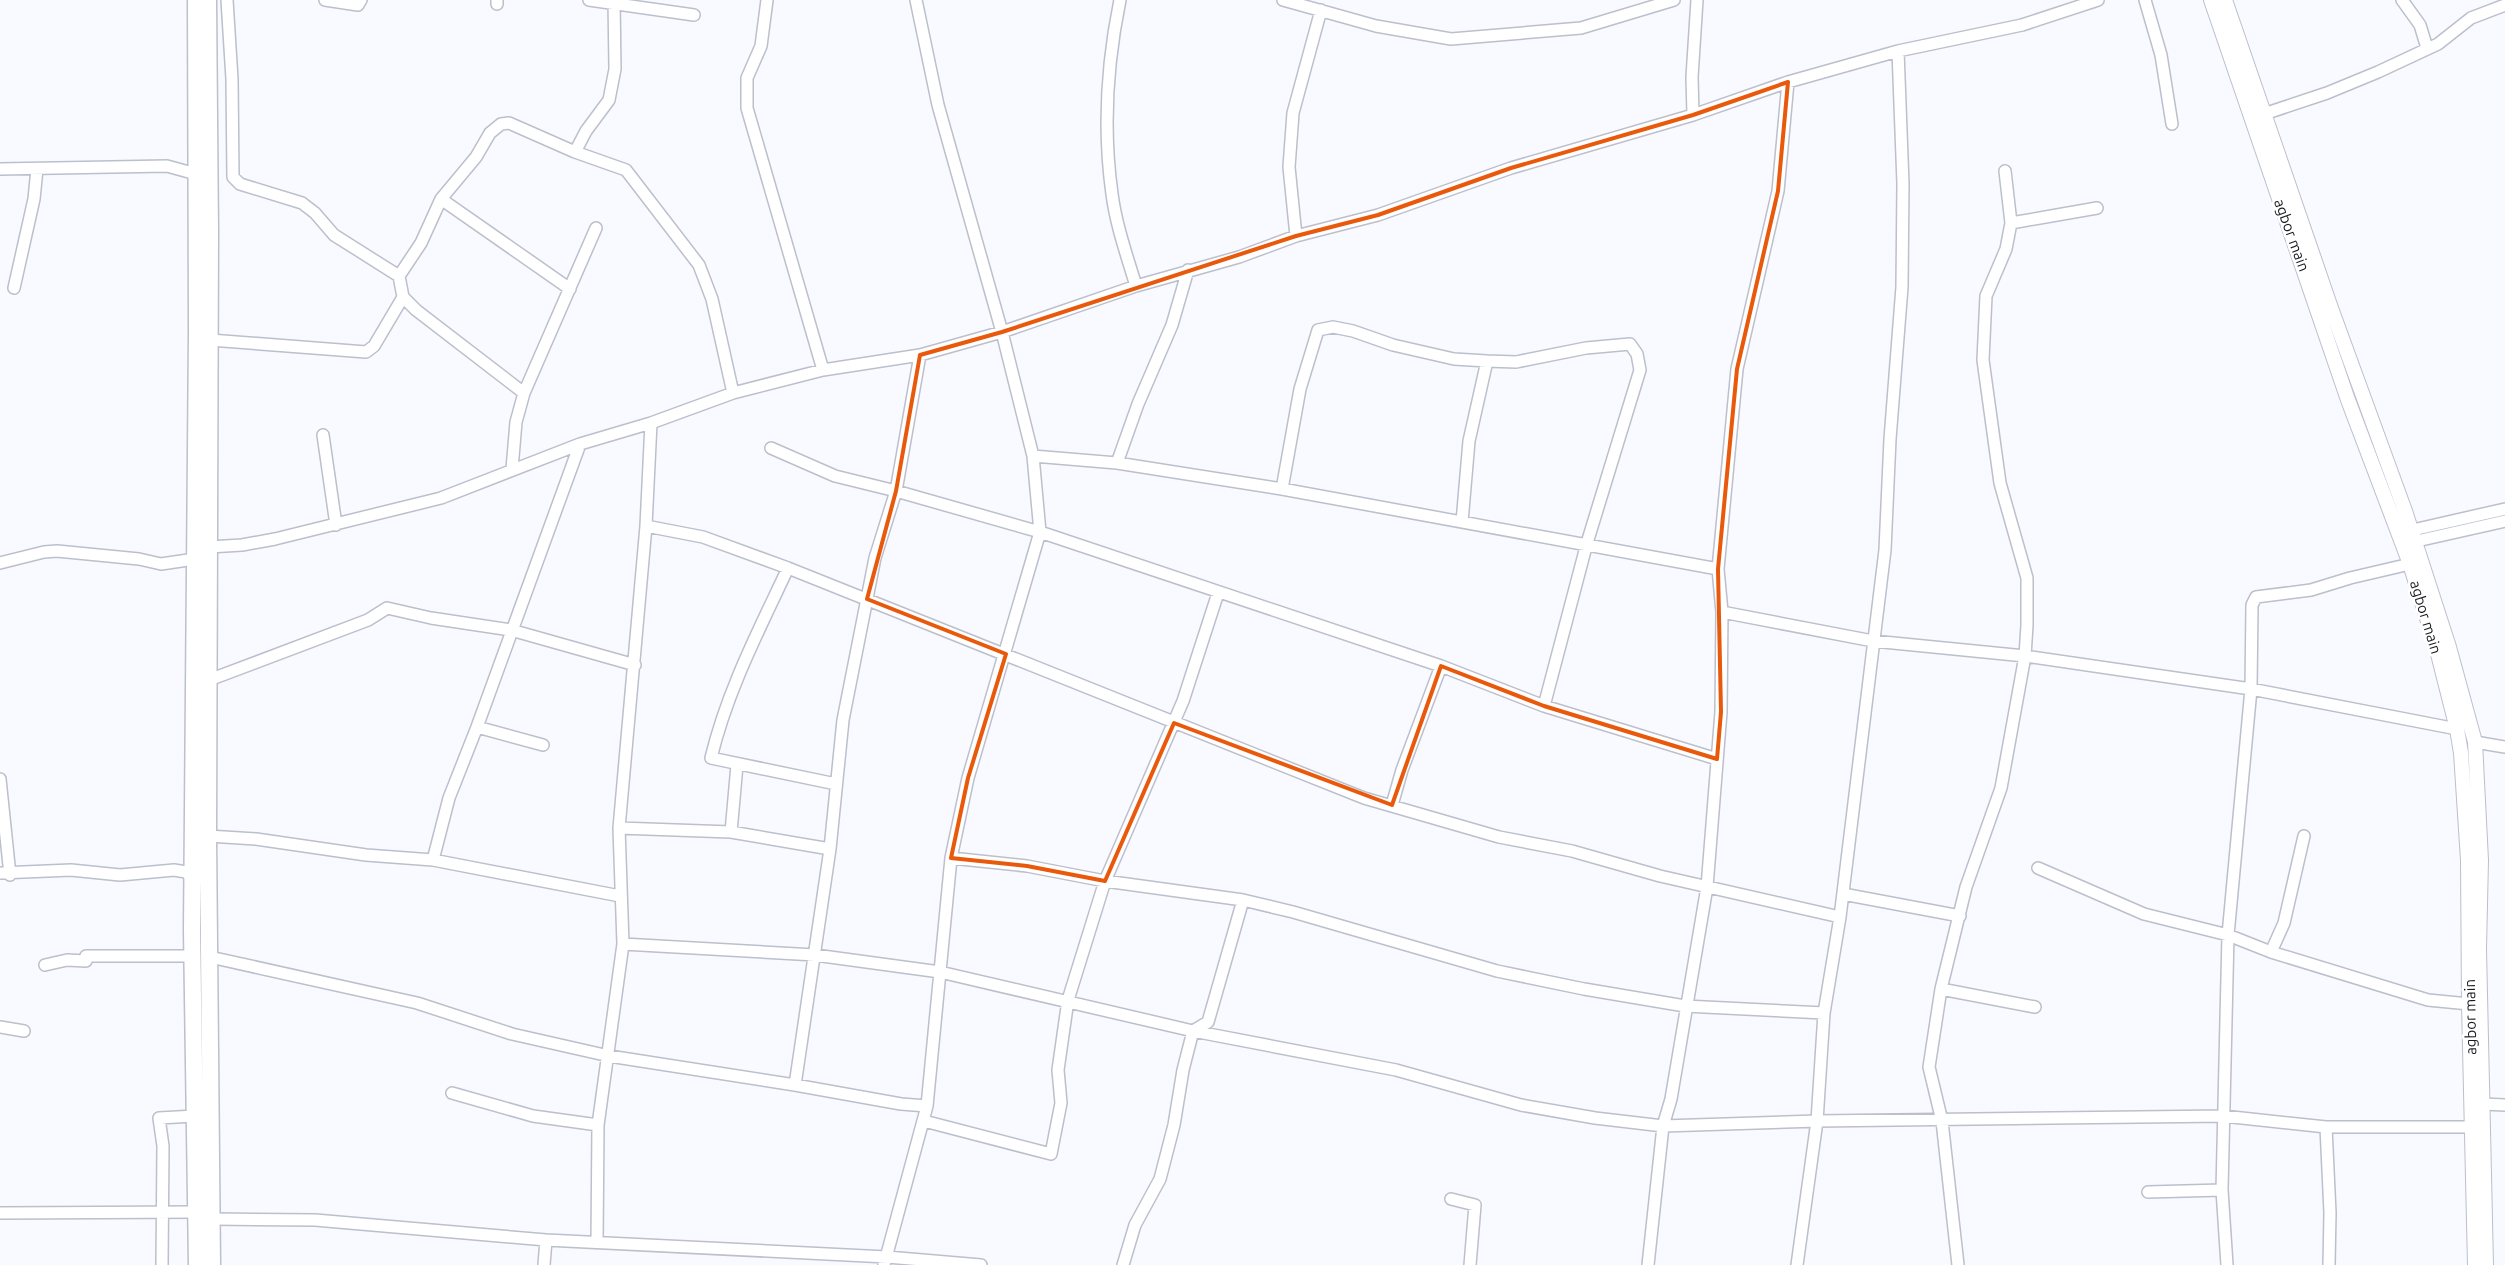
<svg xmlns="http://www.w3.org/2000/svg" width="2505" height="1265" viewBox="0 0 2505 1265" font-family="Ubuntu,sans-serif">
<rect width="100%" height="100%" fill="#f8faff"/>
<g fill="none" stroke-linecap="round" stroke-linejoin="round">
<defs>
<path id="minor" d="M227,0L232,79L233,177L240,184L302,203L315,213L334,235L399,276
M325,0L358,5L361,0
M589,0L694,15
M767,0L761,46L747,78V108L823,370
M1120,0C1107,63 1103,130 1112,194C1116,225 1127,256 1136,286
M1283,0L1376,26L1451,39L1581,28L1674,0
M2145,0L2161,55L2172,124
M2402,0L2420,25L2427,48
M497,4V0
M2264,114L2327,93L2378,72L2438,44L2471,18L2505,5
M1693,115L1692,77L1697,0
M575,152L586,131L609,100L615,69L614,0
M0,169L167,166L196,174
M441,199L570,289
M2011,223L2097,208
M1296,236L1289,167L1293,113L1321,10
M14,288L34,199L37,169
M210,340L366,352L374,346L403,297
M524,393L416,310L403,297L399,276L421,243L441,199L476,157L490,133L501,124L509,123L575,152L626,170L699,265L712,299L733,393
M323,435L336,525
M771,448L835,476L896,491L1040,532L1441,666L1544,706L1717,759
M1033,456L1117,463L1282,489L1718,569
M1117,463L1138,404L1172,325L1188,270
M512,469L516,422L524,393L596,228
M1282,489L1300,389L1318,330L1333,327L1353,331L1393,345L1454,359L1487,361L1516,362L1586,348L1630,344L1637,354L1640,370L1587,543L1544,706
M1462,522L1469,441L1487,361
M646,526L703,537L788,568L1364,798L1499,837L1572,851L1660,876L1840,917
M2404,532L2505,509
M2408,543L2505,521
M209,547L242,545L275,539L441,498L580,444L651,423L733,393L823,370L920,355L1002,332L1136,286L1239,257L1296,236L1378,215L1511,168L1693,115L1788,82L1898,51L2022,25L2098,0
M0,563L44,552L57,551L139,559L161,564L195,559
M788,568C759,630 727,691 711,758L836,784
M1722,612L1873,641L2025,656L2251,689L2457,729
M209,680L368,620L387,608L431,618L511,630L635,665
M477,727L543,745
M2475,742L2505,747
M0,779L10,875
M1392,805L1402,770L1441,666
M619,828L731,832L830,849
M731,832L737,765
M208,836L256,839L366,855L433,860L620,896
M951,858L1027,866L1105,881L1243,900L1293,912L1497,971L1584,989L1685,1006L1824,1013
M433,860L449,798L477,727L580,444
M2038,868L2144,914L2228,935L2271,952L2428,1000L2469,1004
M0,873L71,870L120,875L174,870L186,872L193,879
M1843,894L1960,916
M623,944L815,955L940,972L1193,1031L1396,1070L1521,1105L1595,1118L1663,1126L1817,1121L2223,1116L2326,1127H2472
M2271,952L2284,923L2304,836
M86,956H193
M210,957L417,1003L512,1034L609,1056L795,1085L901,1104L927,1106
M45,965L67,960L86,961
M1941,989L2035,1007
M0,1027L24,1031
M795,1085L830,849L843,720L875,558L896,491L920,355
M452,1093L533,1116L598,1125
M2483,1104L2505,1105
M924,1121L1051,1154L1061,1103L1058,1070L1068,1000L1105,881L1183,701L1218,593
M2326,1127L2330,1213L2329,1265
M2148,1192L2222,1190
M1451,1199L1475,1205L1470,1265
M0,1213L198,1212
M213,1219L315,1220L546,1240L887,1257L981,1265
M597,1242L598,1125L623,944L619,828L646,526L651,423
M162,1265L163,1146L159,1118L195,1116
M544,1265L546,1240
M884,1265L927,1106L951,858L968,778L1040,532L1033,456L1002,332L938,105L916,0
M1123,1265L1135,1225L1160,1179L1174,1125L1183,1070L1193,1031L1208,1022L1243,900
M1648,1265L1663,1126L1671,1099L1707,887L1721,712L1722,612L1718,569L1737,369L1778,191L1788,82
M1797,1265L1817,1121L1824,1013L1840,917L1885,550L1890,439L1902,287L1903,184L1898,51
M1958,1265L1942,1121L1929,1067L1941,989L1966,887L2001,788L2025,656L2027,625V578L2000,483L1983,360L1986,296L2006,249L2011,223L2005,171
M2227,1265L2222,1190L2228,935L2251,689L2252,605L2256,597L2311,590L2350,578L2410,564"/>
<path id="major" d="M2211,0L2348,400L2410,564L2437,650L2457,729L2461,753L2468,860L2469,1004L2475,1265
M2225,0L2331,308L2405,511L2449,647L2475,742L2481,860L2479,949L2486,1265"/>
<path id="highway" d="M196,0L197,330L192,930L197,1265
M208,0L210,232L208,836L212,1265"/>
</defs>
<!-- minor casing -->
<use href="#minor" stroke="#bcbfcc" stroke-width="14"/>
<!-- major casing -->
<use href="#major" stroke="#bcbfcc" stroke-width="16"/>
<!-- highway casing -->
<use href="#highway" stroke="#bcbfcc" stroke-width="19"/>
<!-- minor -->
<use href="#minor" stroke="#fff" stroke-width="11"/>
<!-- major -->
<use href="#major" stroke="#fff" stroke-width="14"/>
<!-- highway -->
<use href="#highway" stroke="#fff" stroke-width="16"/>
</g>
<!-- marked area -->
<path fill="none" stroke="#e8590c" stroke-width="4" stroke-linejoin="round" d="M1788,82L1778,191L1737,369L1718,569L1721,712L1717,759L1544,706L1441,666L1392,805L1174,723L1105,881L1027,866L951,858L968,778L1006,654L867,599L896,491L920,355L1002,332L1296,236L1378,215L1511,168L1693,115Z"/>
<g text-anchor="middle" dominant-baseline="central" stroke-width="5" stroke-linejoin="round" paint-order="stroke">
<!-- street labels -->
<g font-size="15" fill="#191a1e" stroke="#fff">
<text transform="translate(2292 235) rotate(70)">agbor main</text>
<text transform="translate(2426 617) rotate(73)">agbor main</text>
<text transform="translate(2470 1017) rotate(-91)">agbor main</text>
</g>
</g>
</svg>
